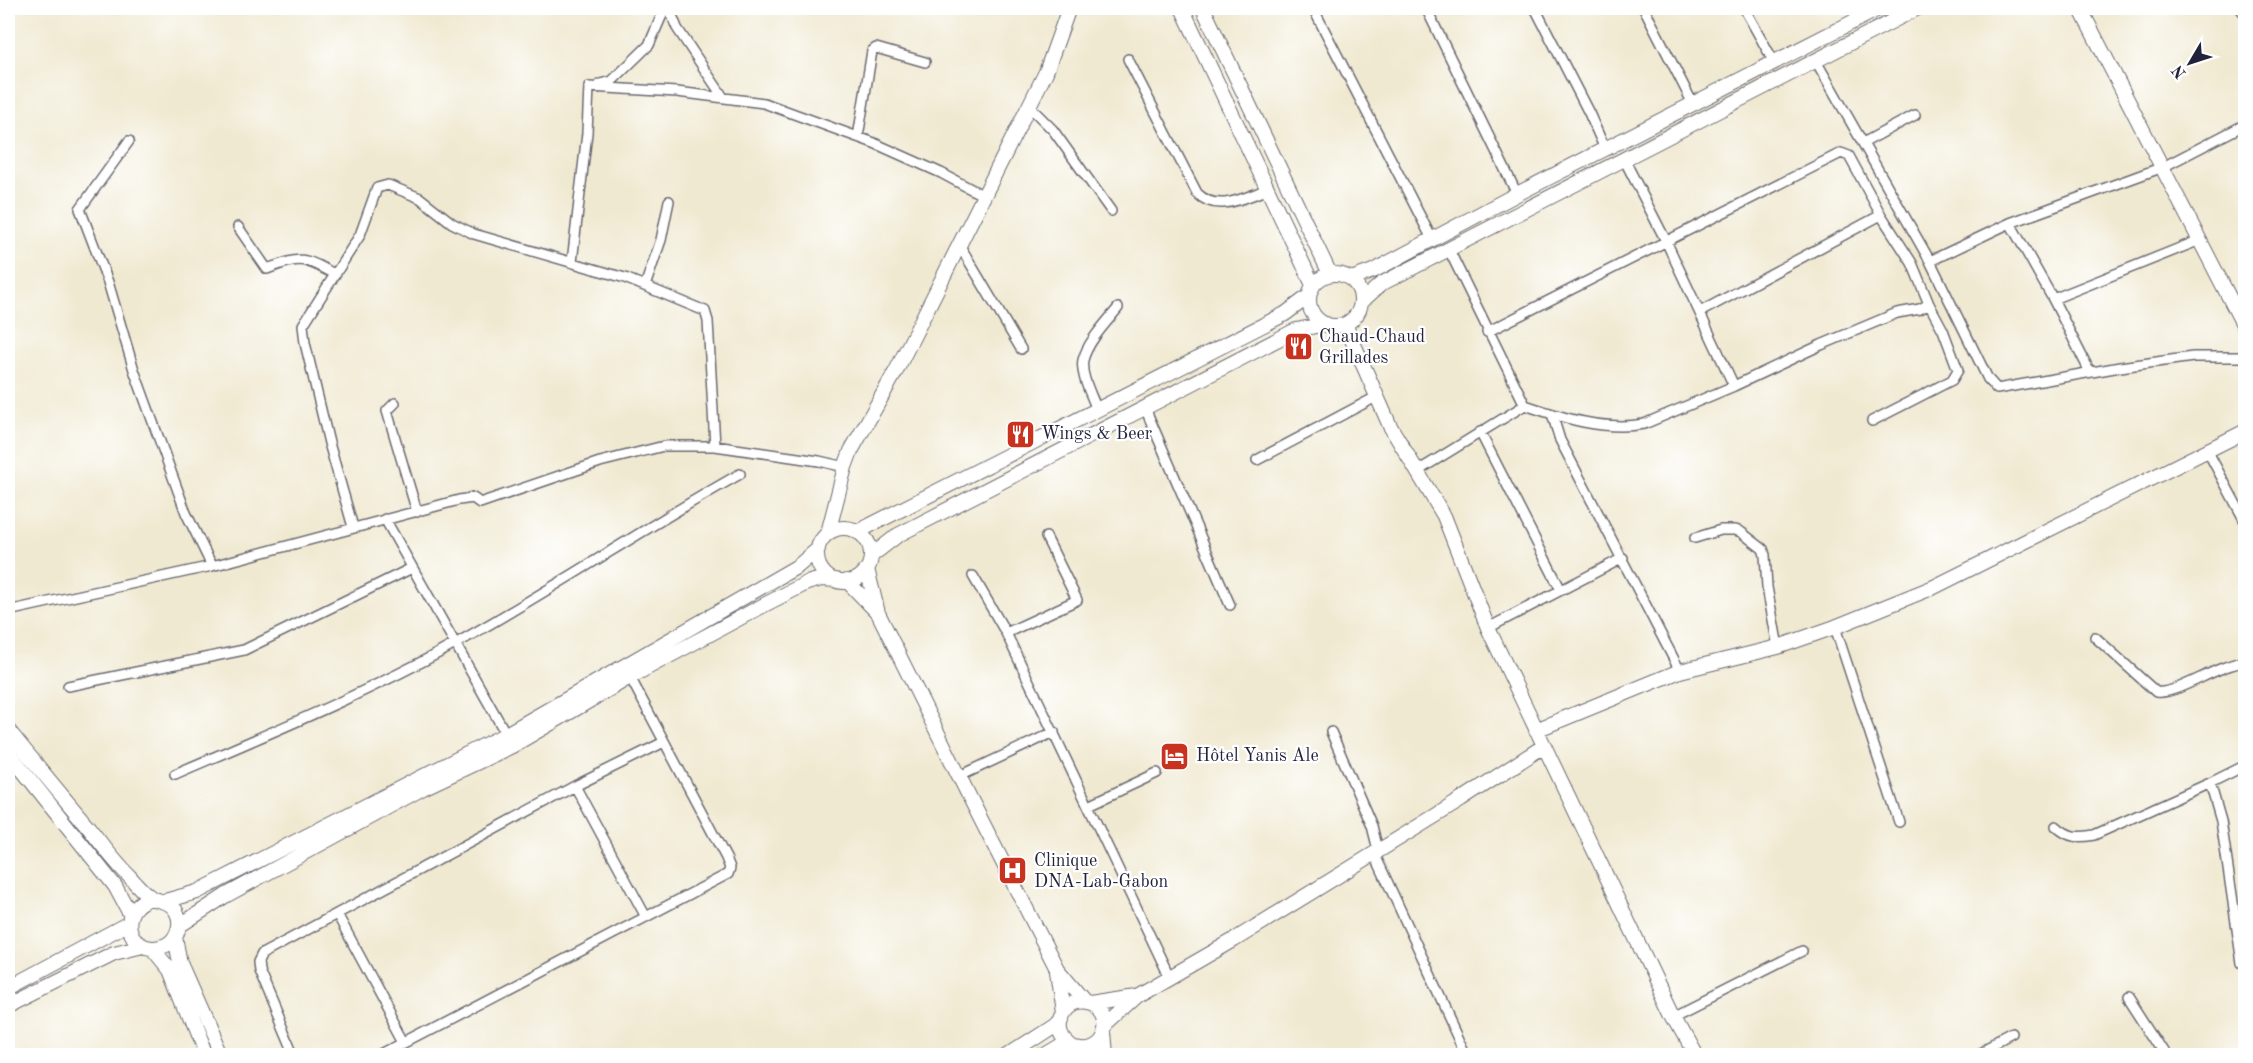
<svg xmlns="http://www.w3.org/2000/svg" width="2253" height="1063" viewBox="0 0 2253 1063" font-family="'Old Standard TT',serif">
<rect width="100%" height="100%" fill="#fff"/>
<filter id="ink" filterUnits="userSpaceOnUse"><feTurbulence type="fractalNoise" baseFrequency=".0167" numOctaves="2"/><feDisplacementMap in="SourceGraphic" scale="12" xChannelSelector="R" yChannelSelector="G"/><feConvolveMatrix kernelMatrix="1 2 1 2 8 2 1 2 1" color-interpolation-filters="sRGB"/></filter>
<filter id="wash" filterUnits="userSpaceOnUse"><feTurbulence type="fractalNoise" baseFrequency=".008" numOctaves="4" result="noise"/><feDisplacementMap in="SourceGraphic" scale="24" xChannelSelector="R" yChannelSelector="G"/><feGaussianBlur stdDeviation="1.35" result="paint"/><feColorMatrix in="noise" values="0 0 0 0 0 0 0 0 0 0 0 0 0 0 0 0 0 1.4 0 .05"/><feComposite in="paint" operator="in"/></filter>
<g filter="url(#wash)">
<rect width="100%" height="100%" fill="#f0e9d1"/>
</g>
<g filter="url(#ink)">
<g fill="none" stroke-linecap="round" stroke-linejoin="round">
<defs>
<path id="street" d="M669,8L677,28L723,97
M1313,8L1432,239
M1426,8L1517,194
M1535,8L1589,113L1605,149
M1644,8L1693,104
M1744,8L1774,62
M2240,8L2246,15
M1128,59L1197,193C1217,214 1245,197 1268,189
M1816,61L1930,261L1988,379L1997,389L2120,367L2193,357H2246
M600,84L612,81L649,45L665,8
M589,87L677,92L764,103L874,143L941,173L984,196
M1029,106L1053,130L1111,211
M858,137L872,51L876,48L925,62
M129,141L80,209L108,282L134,370L186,513L212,566
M1863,143L1915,115
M1624,159L1666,241L1734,386
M1881,215L1912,263L1929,304
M2010,223L2053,299L2090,372
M238,227L267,269C301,257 301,256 334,274
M960,246L1021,349
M1449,250L1525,405C1563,418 1604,431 1644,424L1734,386L1821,345L1897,313L1920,309L1929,304L1943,330L1958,370L1952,380L1872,421
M1930,261L2010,223L2163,167L2246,124
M572,262L587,133L589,87
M645,286L661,240L669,201
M2053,299L2200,240
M1487,332L1841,153L1849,156L1881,215L1700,312
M395,403L387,411L417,512
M1145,408L1230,605
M1097,410C1092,396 1080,375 1083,360C1088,341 1106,323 1118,308
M1552,414L1560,440L1680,671
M1480,432L1561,590
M2207,450L2246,523
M1257,460L1376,397
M1416,472L1525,405
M385,519L506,734
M353,527L329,443L305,343L303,325L360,235L377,188L388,185L420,198L452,223L474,234L625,278L705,311L708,321L715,446
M1046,537L1077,600L1006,633L1170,978
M1695,538L1721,530H1735L1741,532L1763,549L1765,555L1767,587L1778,647
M973,576L1006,633
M8,611L212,566L459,500L473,498L480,503L600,462L664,446H715L819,461L845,467
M1835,627L1899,822
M1488,628L1623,558
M2095,637L2156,692C2178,695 2217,664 2246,662
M68,686L244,650L412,568
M1331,732L1372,826L1378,850
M175,774C270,733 365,694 455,644C552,590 644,528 740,474
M960,776L1054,732
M2210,783L2221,821L2242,963
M575,786L646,917
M1089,805L1157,773
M2056,826C2069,838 2078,838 2094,835L2210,783L2246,765
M1374,853L1468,1056
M337,914L406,1042
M2129,997L2167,1056
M1673,1016L1802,951
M295,1056L259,971L258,962L262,954L575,786L664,742
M380,1056L728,874L730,868L726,858L630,677
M1977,1056L2011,1038"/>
<path id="secondary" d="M1182,8L1313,285
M1203,8L1330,274
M2080,8L2246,330
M1309 300a26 26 0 1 1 52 0a26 26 0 1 1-52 0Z
M1351,279L1373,271L1517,194L1880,8
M1361,302L1381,284L1918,8
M1345,324L1390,426L1444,516L1488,628L1673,1016L1695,1056
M817 555a27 27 0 1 1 54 0a27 27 0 1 1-54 0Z
M857,532L1285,314L1309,296
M828,533L845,467L851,451L896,371L1046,72L1069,8
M871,556L898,535L1296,330L1326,324
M867,569L878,613L968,794L1057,969L1084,1001
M847,581L876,611
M8,730C35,763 62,796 89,828C102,845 115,862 130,877C136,884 142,891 149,896C158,903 169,899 176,911C184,925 176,944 160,947C128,955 115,908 151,898
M1536,730L1680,671L1778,647L1835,627L1934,587L2246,431
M8,752L115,886L130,914
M165,901L197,892L506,734L798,566L818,549
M179,926L225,896L423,788L512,746L630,677L766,604L807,583L821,579L836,580
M175,937L180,963L221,1056
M152,948L170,970L204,1056
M1057,971L1063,1012
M8,988L129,923
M1090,1003L1137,996
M8,1006L114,953L143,946
M1105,1025L1137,996L1234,940L1461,800L1544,746
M1103,1031L1105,1056
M1074,1044C1107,1053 1116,1007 1086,1002C1068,998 1053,1018 1063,1035C1069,1043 1080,1049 1088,1056
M1008,1056L1056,1025L1061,1018
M1044,1056L1069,1041"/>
</defs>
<!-- street casing -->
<use href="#street" stroke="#6a6870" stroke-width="12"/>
<!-- secondary casing -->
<use href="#secondary" stroke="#6a6870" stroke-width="16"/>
<!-- street -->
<use href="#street" stroke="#fff" stroke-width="9"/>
<!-- secondary -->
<use href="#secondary" stroke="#fff" stroke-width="14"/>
</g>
</g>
<!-- icons -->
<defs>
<symbol id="restaurant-square" viewBox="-11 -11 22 22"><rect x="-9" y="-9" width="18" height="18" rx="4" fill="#c8321e" stroke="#fff"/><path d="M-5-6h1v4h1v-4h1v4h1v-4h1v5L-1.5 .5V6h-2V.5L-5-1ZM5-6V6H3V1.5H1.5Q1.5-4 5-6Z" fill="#fff"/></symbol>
<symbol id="hotel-square" viewBox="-11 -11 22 22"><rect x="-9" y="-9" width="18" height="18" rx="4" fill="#c8321e" stroke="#fff"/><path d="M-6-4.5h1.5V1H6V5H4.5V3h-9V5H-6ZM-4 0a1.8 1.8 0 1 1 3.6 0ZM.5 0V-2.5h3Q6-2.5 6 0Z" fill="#fff"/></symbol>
<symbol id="hospital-square" viewBox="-11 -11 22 22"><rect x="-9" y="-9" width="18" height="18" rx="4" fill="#c8321e" stroke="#fff"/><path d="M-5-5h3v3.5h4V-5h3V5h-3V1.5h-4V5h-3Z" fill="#fff"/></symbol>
</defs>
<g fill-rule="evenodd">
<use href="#restaurant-square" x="1282" y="330" width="33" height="33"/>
<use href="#restaurant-square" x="1004" y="418" width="33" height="33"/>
<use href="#hotel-square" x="1158" y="740" width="33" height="33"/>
<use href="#hospital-square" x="996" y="854" width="33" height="33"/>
</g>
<g text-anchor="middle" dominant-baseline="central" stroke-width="4.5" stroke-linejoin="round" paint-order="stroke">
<!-- poi labels -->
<g font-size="18" fill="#22223b" stroke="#fff" text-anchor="start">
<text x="1319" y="337">Chaud-Chaud<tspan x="1319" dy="21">Grillades</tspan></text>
<text x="1041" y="434">Wings &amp; Beer</text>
<text x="1196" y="756">Hôtel Yanis Ale</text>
<text x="1034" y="861">Clinique<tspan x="1034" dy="21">DNA-Lab-Gabon</tspan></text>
</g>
</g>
<!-- margin -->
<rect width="2253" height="1063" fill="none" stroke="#fff" stroke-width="30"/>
<!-- north arrow -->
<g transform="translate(2190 63) rotate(231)" stroke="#ffffff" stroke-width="4.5" paint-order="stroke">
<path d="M0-4.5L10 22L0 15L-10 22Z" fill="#22223b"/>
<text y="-9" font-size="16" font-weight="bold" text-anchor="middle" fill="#22223b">N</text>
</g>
</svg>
